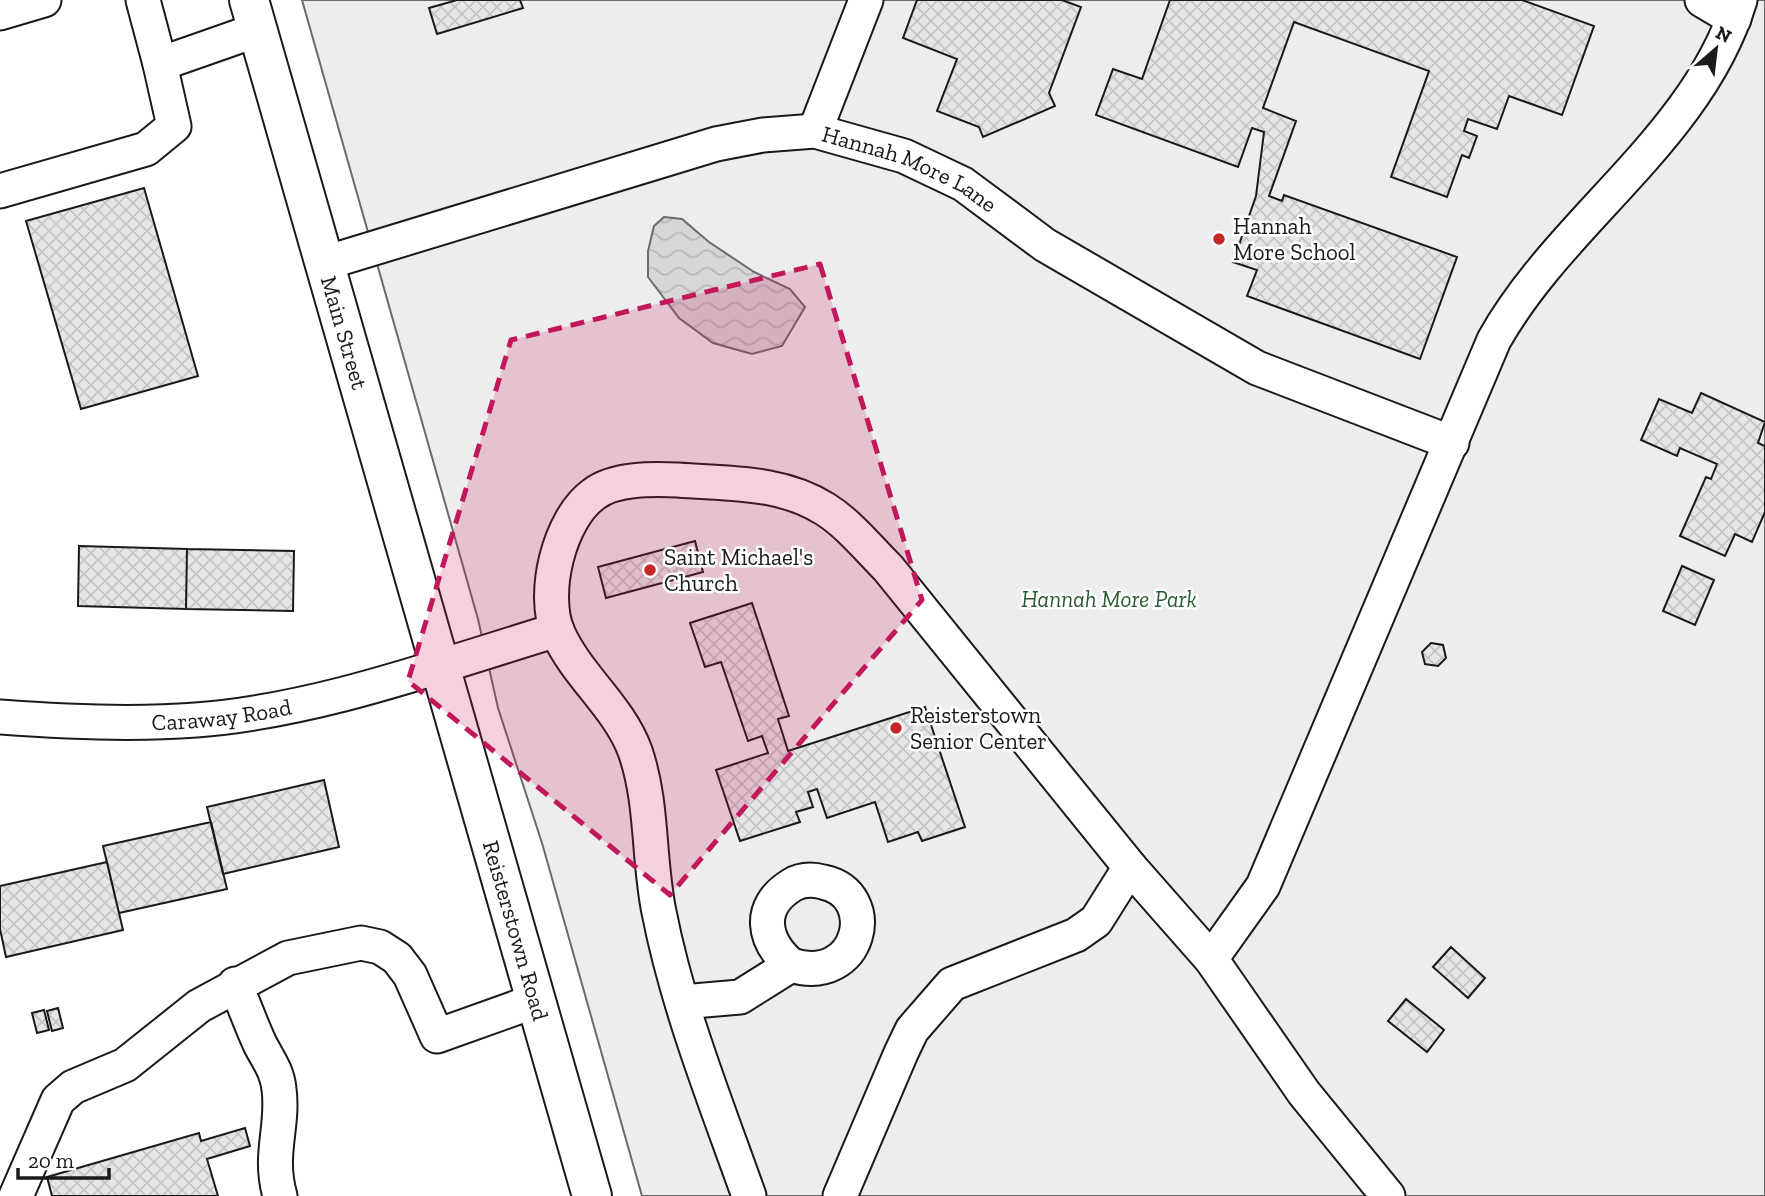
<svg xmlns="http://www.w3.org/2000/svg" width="1765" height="1196" viewBox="0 0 1765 1196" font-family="'Zilla Slab',serif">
<defs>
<pattern id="water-waves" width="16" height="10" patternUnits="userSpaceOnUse" patternTransform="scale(1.75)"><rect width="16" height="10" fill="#d7d7d7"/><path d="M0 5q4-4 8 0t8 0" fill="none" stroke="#b8b8b8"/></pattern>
<pattern id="building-cross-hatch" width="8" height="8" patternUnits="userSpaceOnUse" patternTransform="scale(1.75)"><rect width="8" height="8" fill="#e6e6e6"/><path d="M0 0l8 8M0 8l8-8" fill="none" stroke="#c5c5c5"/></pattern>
</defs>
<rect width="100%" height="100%" fill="#fff"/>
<!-- park -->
<path fill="#ededed" stroke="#6a6a6a" stroke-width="2" d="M302,0H1765V1196H642L542,843L498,708L478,619Z"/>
<!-- water -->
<path fill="url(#water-waves)" stroke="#6a6a6a" stroke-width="2" d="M664,217L682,219L709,242L754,272L790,289L805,307L782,346L752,354L713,343L679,318L648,277V251L654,226Z"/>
<!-- building -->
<path fill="url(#building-cross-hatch)" stroke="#1a1a1a" stroke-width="2" d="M457,0H520L523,8L437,34L429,8Z
M917,0H1062L1081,7L1049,93L1055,106L983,137L979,127L937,111L957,59L903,38Z
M1170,0H1522L1594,26L1562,115L1509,96L1497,129L1468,119L1464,131L1477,136L1469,158L1462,155L1447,197L1391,177L1429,71L1294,22L1263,108L1296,121L1269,196L1282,201L1284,195L1457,257L1420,359L1247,296L1257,270L1233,262L1256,196L1264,132L1252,128L1238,167L1096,115L1113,69L1142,79Z
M144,188L198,376L81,409L26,221Z
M1701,393L1765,422L1758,443L1765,446V512L1752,542L1735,534L1725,556L1680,536L1706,477L1711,479L1717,464L1680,448L1677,456L1641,440L1659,399L1692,413Z
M695,541L703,572L606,598L598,567Z
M79,546L187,549L186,609L78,606Z
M187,549L294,551L293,611L186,609Z
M1682,566L1714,580L1695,625L1663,611Z
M752,603L789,716L778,719L788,751L925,707L965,827L922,841L918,832L888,842L875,802L827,818L817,789L808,792L813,807L796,812L800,822L740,841L716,770L768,753L762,736L748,741L721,662L705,667L690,623Z
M1431,643L1443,645L1446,658L1438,666L1425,664L1422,652Z
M324,780L339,847L223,874L207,807Z
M211,822L227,889L119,913L103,846Z
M107,862L123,930L6,957L0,929V886Z
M1451,947L1485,978L1468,998L1433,967Z
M1406,999L1444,1030L1427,1052L1388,1021Z
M58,1008L63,1028L52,1031L47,1011Z
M44,1010L49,1030L37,1033L32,1013Z
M245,1128L250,1146L207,1159L218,1196H52L47,1177L199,1133L201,1141Z"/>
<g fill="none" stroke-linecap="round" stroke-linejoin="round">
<defs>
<g id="minor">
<path d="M143,0L160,64"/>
<path d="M1702,0L1734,19"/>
<path d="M0,13L44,0"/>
<path d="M815,131L866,0"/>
<path d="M0,191L146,149L174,126L160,64L257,30"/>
<path id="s1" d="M325,263L716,144L763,135L815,131L904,156L963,184L1045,245L1257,368L1452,443"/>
<path id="s2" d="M0,717C65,722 131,725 196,720C317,711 441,665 557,630"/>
<path d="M1211,959L1263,886L1494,340C1562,219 1698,138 1740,0"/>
<path d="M235,984C244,1004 251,1025 260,1044C268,1060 277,1070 279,1089C284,1127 268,1154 280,1196"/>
<path d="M682,1002L740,997L791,965C861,987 882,894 823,882C812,879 802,879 792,885C756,907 763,941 791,965"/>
<path d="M16,1196L58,1100L73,1087L125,1065L199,1006L288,958L361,943L380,947L397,958L410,975L437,1036L535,1001"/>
<path d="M749,1196C716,1103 678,1009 659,912C648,859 653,802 635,751C619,707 577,676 558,633C541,594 559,519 594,494C615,478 653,479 678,480C729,484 781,481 825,509C849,524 868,548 888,568L1130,867L1211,959L1304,1093L1388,1196"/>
<path d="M840,1196L901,1053L912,1030L952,984L1076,935L1096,921L1130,867"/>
</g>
<g id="major">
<path id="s3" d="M249,0L592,1196"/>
</g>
</defs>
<!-- minor casing -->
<use href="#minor" stroke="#1a1a1a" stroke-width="37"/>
<!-- major casing -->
<use href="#major" stroke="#1a1a1a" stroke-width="42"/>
<!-- minor -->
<use href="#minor" stroke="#fff" stroke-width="33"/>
<!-- major -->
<use href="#major" stroke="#fff" stroke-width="38"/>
</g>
<!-- marked area -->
<path fill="#c2185b" fill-opacity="0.2" stroke="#c2185b" stroke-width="5" stroke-dasharray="14 9" stroke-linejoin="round" d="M820,264L922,600L670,895L408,681L511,340Z"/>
<!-- markers -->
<g fill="#c62828" stroke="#fff" stroke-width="2.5">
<circle cx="1219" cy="239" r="7"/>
<circle cx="650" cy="570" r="7"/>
<circle cx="896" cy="728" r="7"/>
</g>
<g text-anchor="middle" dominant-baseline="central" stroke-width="5" stroke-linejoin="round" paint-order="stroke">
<!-- street labels -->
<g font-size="23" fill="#1a1a1a" stroke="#fff">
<text stroke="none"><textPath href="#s1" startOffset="611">Hannah More Lane</textPath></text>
<text stroke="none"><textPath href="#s3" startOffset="346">Main Street</textPath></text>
<text stroke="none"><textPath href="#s2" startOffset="222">Caraway Road</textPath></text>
<text stroke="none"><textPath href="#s3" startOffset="968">Reisterstown Road</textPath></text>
</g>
<!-- poi labels -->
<g font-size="23" fill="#1a1a1a" stroke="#fff" text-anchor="start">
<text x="1233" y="226">Hannah<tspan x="1233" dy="26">More School</tspan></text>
<text x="664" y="557">Saint Michael's<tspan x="664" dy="26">Church</tspan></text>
<text x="910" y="715">Reisterstown<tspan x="910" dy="26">Senior Center</tspan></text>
</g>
<!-- park labels -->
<g font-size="23" font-style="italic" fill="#2b5a34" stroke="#fff">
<text x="1109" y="599">Hannah More Park</text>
</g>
</g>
<!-- north arrow -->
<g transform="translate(1716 49) rotate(28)" stroke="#ffffff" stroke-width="5" paint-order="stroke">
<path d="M0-5L12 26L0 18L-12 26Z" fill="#1a1a1a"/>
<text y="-10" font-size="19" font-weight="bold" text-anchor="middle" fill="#1a1a1a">N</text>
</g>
<!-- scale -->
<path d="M18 1168v10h91v-10" fill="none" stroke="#1a1a1a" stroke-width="3.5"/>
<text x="28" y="1168" font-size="21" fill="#1a1a1a" stroke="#ffffff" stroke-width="5" paint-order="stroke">20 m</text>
</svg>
